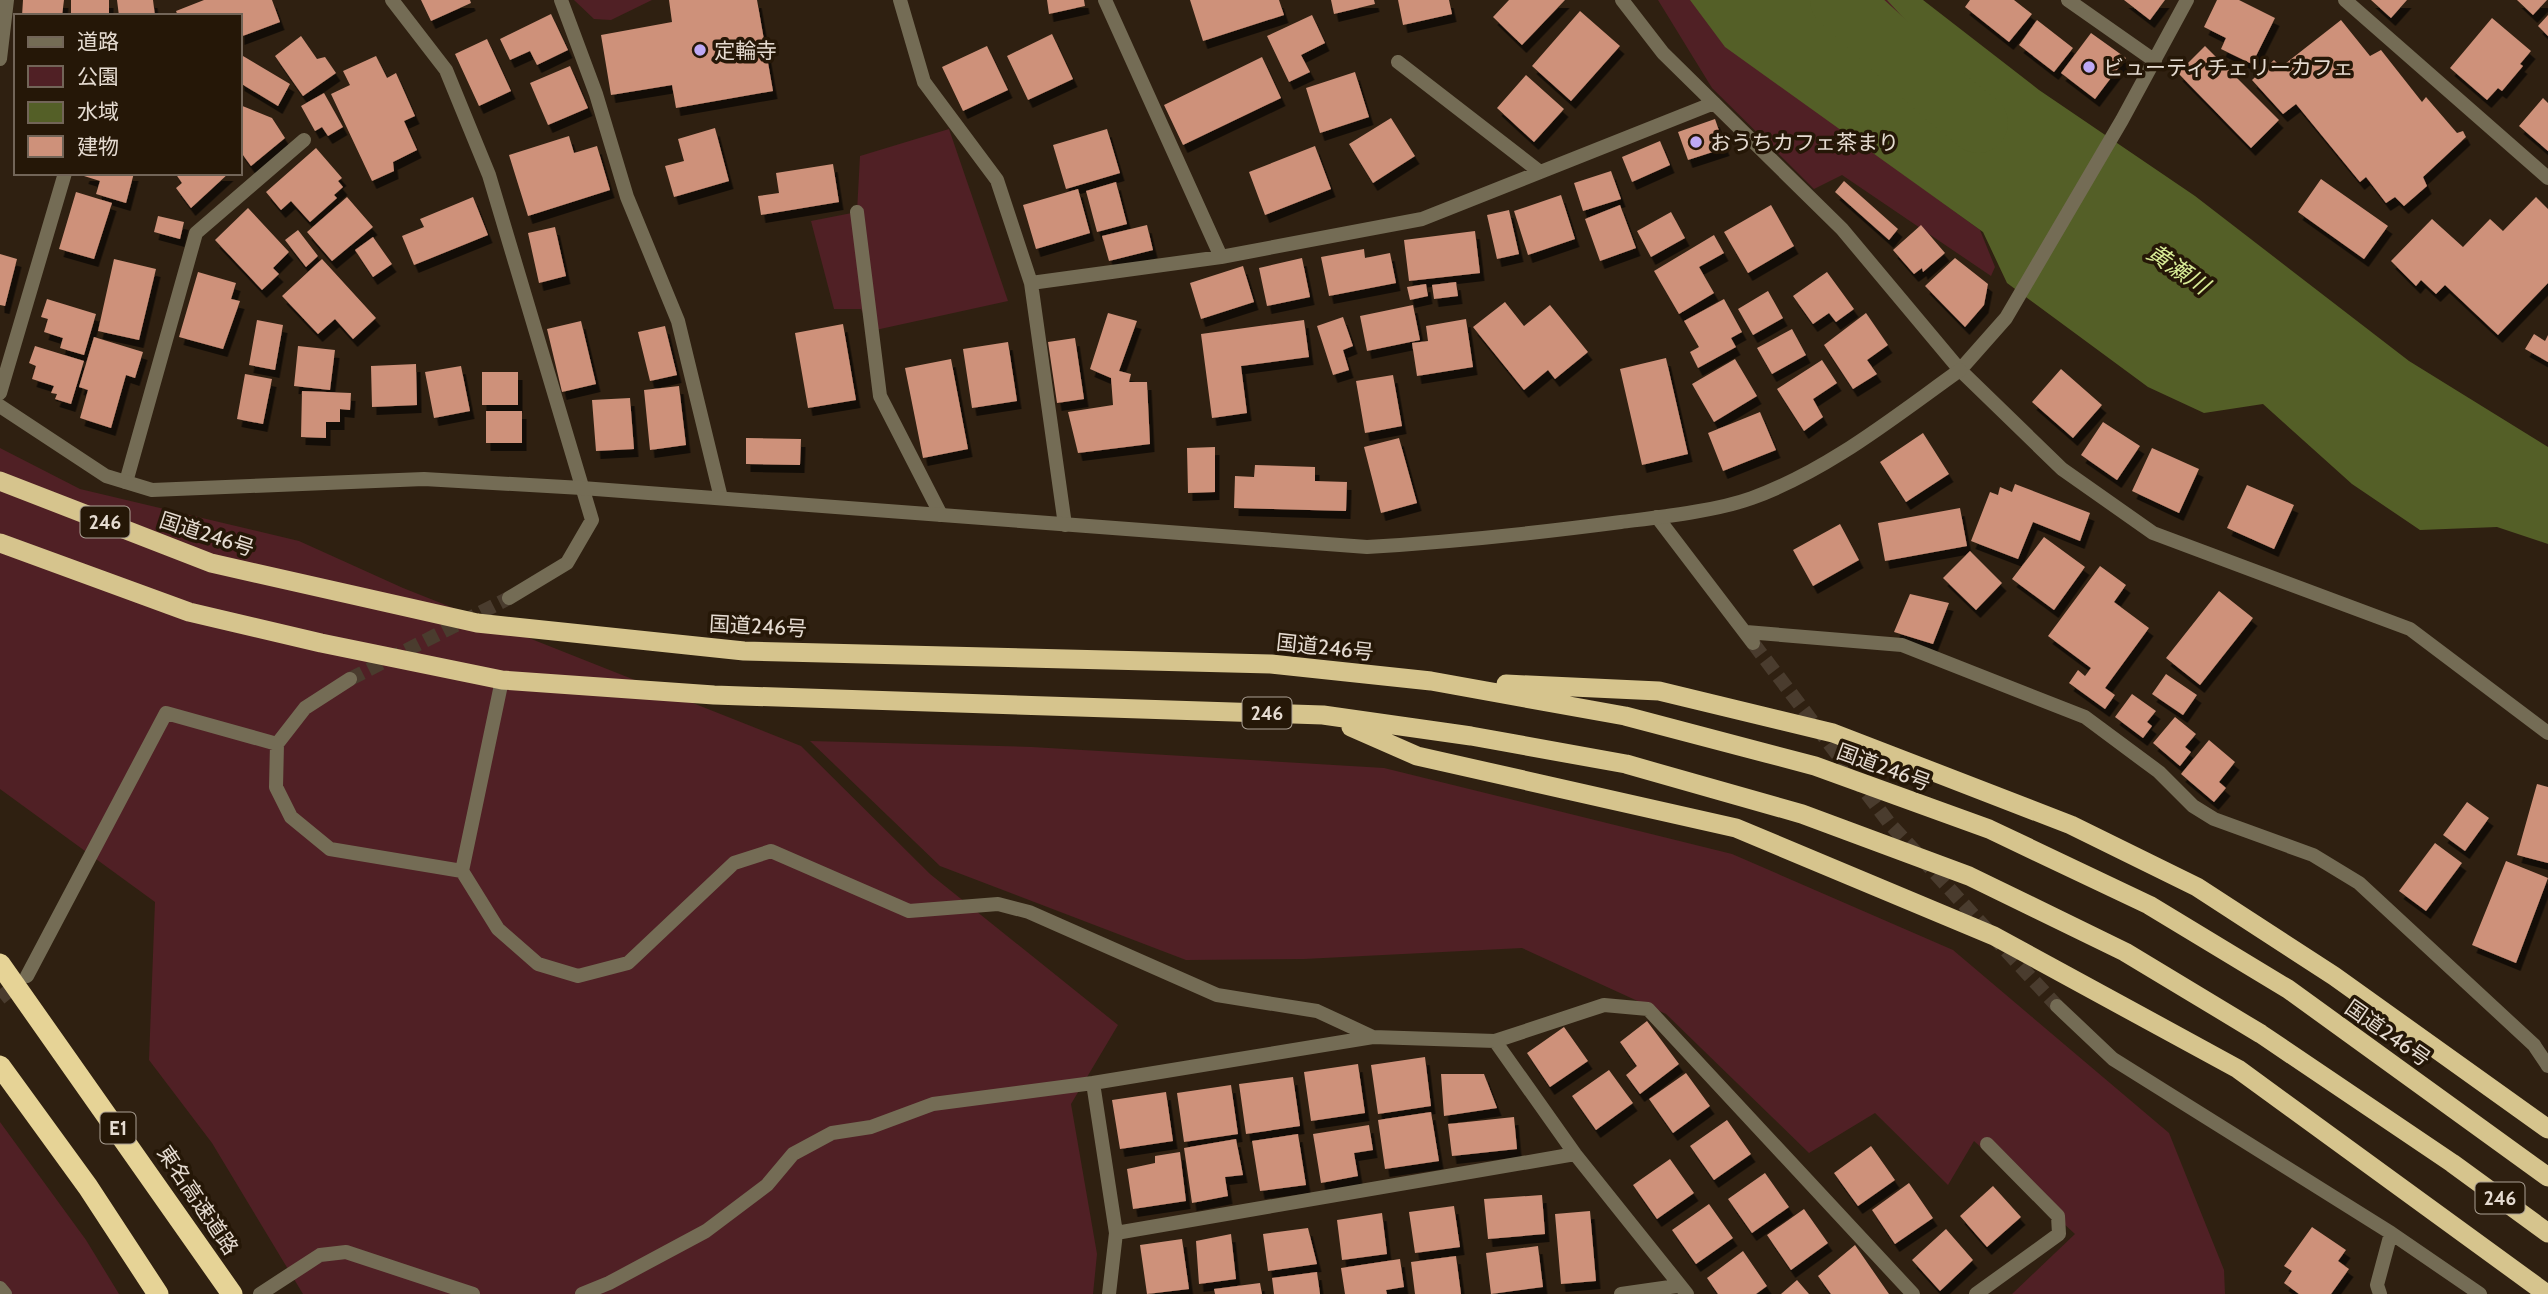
<svg xmlns="http://www.w3.org/2000/svg" width="2548" height="1294" viewBox="0 0 2548 1294" font-family="Cabin,'Noto Sans JP',sans-serif">
<defs>
<filter id="shadow"><feDropShadow dx="4.5" dy="8" stdDeviation="0" flood-color="#0009"/></filter>
</defs>
<rect width="100%" height="100%" fill="#2f2011"/>
<!-- green -->
<path fill="#502025" d="M574,0H652L611,20L594,19Z
M1658,0H1691L1840,128L1980,230L1995,267L1991,276L1842,175L1814,189L1712,88Z
M1848,0H1897L1942,61L1914,58Z
M949,129L1008,301L871,331L861,309H834L811,221L857,212L860,156Z
M0,448L80,489L299,541L403,588L801,746L930,874L1118,1025L1071,1104L1097,1254L1093,1294H303L212,1143L149,1060L155,902L0,789Z
M810,741L1032,747L1384,768L1732,854L1953,950L2169,1133L2224,1270L2225,1294H2012L2075,1234L1974,1141L1948,1185L1875,1113L1809,1153L1666,1014L1522,948L1304,959L1186,960L940,866Z
M0,1122L86,1240L119,1294H0Z"/>
<!-- water -->
<path fill="#545f27" d="M1690,0H1830L1911,72L1942,60L1887,0H1923L2039,90L2195,196L2409,361L2548,447V544L2497,527L2420,530L2352,484L2263,404L2204,413L2148,387L2007,283L1983,232L1725,47Z"/>
<g fill="none" stroke-linecap="round" stroke-linejoin="round">
<!-- river -->
<path stroke="#545f27" stroke-width="60" d="M1840,0L1948,99L1978,123"/>
</g>
<!-- building -->
<path fill="#ce917a" filter="url(#shadow)" d="M23,0H64L62,16H22Z
M71,0H109V16H71Z
M117,0H153L155,16H119Z
M204,0H272L280,22L240,37V16H178L176,11Z
M421,0H470L471,3L431,21Z
M669,0H757L773,91L676,108L672,85L611,95L601,35L672,22Z
M1047,0H1084L1085,6L1049,14Z
M1190,0H1279L1284,15L1203,41Z
M1331,0H1374L1375,4L1334,14Z
M1398,0H1449L1452,14L1403,25Z
M1509,0H1565L1522,45L1493,17Z
M1970,0H2014L2032,14L2009,42L1965,7Z
M2124,0H2165L2150,20Z
M2217,0H2239L2275,18L2252,64L2221,49L2226,38L2204,27Z
M2371,0H2407L2391,18Z
M2517,0H2547L2533,15Z
M1580,11L1620,46L1571,101L1532,66Z
M551,14L568,50L537,65L530,51L510,60L500,39Z
M1312,15L1325,43L1301,55L1310,72L1289,82L1267,36Z
M2548,15V36L2538,26Z
M2492,18L2531,51L2520,64L2523,66L2502,91L2498,88L2487,100L2450,68Z
M2037,20L2073,48L2054,72L2019,45Z
M2341,20L2370,56L2381,50L2422,102L2426,97L2457,133L2463,131L2466,137L2423,177L2427,186L2404,206L2395,197L2386,203L2366,177L2360,182L2296,104L2283,114L2252,80L2274,60L2281,67Z
M2091,33L2126,58L2095,99L2061,73Z
M1052,34L1073,79L1028,100L1007,56Z
M301,36L317,59L325,57L336,73L303,96L275,56Z
M487,39L511,91L479,106L455,54Z
M987,46L1008,90L963,111L942,67Z
M2205,46L2279,120L2251,148L2178,73Z
M243,56L290,84L278,106L240,83V61Z
M376,56L387,78L396,73L415,116L404,121L417,150L393,162L394,171L372,181L331,94L350,85L343,71Z
M1262,57L1281,98L1183,145L1164,105Z
M570,66L588,108L548,125L530,83Z
M1355,72L1369,117L1320,133L1306,88Z
M1526,75L1564,109L1534,142L1497,108Z
M324,93L343,127L328,136L322,127L315,131L301,106Z
M2543,98L2548,103V151L2519,126Z
M240,105L272,118L285,138L251,166L240,151Z
M1391,118L1415,156L1373,183L1349,144Z
M1715,119L1725,148L1688,160L1678,132Z
M715,128L729,181L674,197L665,166L684,161L678,139Z
M1107,129L1120,173L1066,189L1053,145Z
M569,136L574,153L597,146L610,190L528,216L509,155Z
M1660,141L1670,165L1632,182L1622,157Z
M1315,146L1331,189L1265,215L1249,172Z
M316,148L342,178L338,181L343,187L334,195L337,198L310,222L291,201L281,210L266,192Z
M833,164L839,202L761,215L758,196L779,193L776,173Z
M1611,171L1621,199L1583,211L1574,183Z
M85,173H134L126,203L96,194L100,181L84,176Z
M175,173H229L191,208L176,188L182,183Z
M2321,179L2388,226L2364,259L2298,212Z
M1844,181L1898,229L1889,240L1835,192Z
M1116,182L1127,224L1097,232L1086,191Z
M1078,189L1090,233L1036,249L1023,205Z
M76,192L112,203L94,259L59,249Z
M1561,195L1575,239L1528,255L1514,211Z
M347,197L373,227L332,261L307,232Z
M473,197L488,235L414,265L402,236L424,227L420,219Z
M2536,197L2548,209V283L2498,335L2445,285L2436,294L2421,280L2416,286L2391,261L2432,219L2463,247L2490,219L2503,231Z
M1620,205L1636,248L1600,261L1585,219Z
M1771,205L1794,246L1748,273L1724,232Z
M248,208L289,252L273,268L279,274L262,290L215,240Z
M1509,210L1519,254L1497,259L1487,215Z
M1671,212L1685,238L1651,257L1637,231Z
M158,216L184,222L180,239L154,232Z
M1147,225L1153,250L1109,261L1102,236Z
M1921,225L1945,253L1923,272L1922,268L1914,274L1893,250Z
M555,227L566,276L539,283L528,233Z
M298,230L318,256L306,267L285,240Z
M1475,231L1480,273L1409,281L1404,240Z
M1714,235L1724,253L1699,267L1714,293L1679,314L1654,271Z
M373,237L392,264L373,277L355,250Z
M1364,249L1365,258L1390,253L1396,283L1329,296L1321,257Z
M0,254L17,259L5,306L0,305Z
M1302,258L1310,297L1267,306L1259,268Z
M1955,258L1988,284L1984,305L1965,327L1925,286Z
M114,259L156,269L139,340L98,331Z
M322,259L376,318L353,339L335,319L318,334L282,296Z
M1243,266L1254,302L1201,319L1190,283Z
M198,272L236,283L231,299L240,301L223,349L179,337Z
M1827,272L1854,309L1836,322L1829,313L1813,324L1793,296Z
M1456,282L1458,296L1434,299L1432,285Z
M1426,284L1428,296L1410,300L1407,287Z
M1768,291L1783,318L1753,335L1738,309Z
M47,299L96,314L84,355L60,348L63,338L44,332L48,319L41,317Z
M1724,299L1742,332L1731,338L1736,347L1698,368L1690,352L1699,347L1684,321Z
M1505,302L1524,326L1550,305L1588,352L1555,379L1548,370L1524,390L1473,327Z
M1413,305L1420,340L1367,351L1360,316Z
M1108,313L1137,321L1119,371L1131,374L1129,382H1147L1150,444L1078,453L1068,412L1113,405L1111,378L1090,369Z
M1866,313L1888,345L1867,360L1877,374L1853,389L1824,345Z
M1343,317L1353,346L1343,350L1349,370L1333,375L1317,326Z
M1466,319L1473,367L1417,376L1412,343L1428,341L1426,326Z
M257,320L283,325L275,370L249,365Z
M1304,320L1309,357L1241,366L1247,413L1212,418L1201,334Z
M581,321L596,384L562,392L547,329Z
M843,324L856,400L808,408L795,333Z
M665,326L677,375L650,381L638,332Z
M1792,329L1806,355L1772,374L1757,348Z
M2534,334L2545,341L2548,335V362L2525,349Z
M94,337L143,352L135,378L126,375L111,428L80,418L88,390L79,387Z
M1075,338L1084,399L1057,403L1048,342Z
M1008,342L1017,401L972,408L963,349Z
M35,346L84,361L71,404L55,399L57,394L51,393L54,386L32,379L36,366L29,363Z
M298,346L335,350L330,390L294,386Z
M1666,358L1688,454L1642,465L1620,369Z
M951,359L968,449L923,458L905,368Z
M1735,359L1757,396L1714,422L1692,384Z
M1822,360L1837,383L1813,399L1823,417L1804,431L1777,389Z
M416,364L417,405L372,407L371,366Z
M461,366L470,411L434,418L425,372Z
M2061,369L2102,405L2073,438L2032,402Z
M482,372H518V405H482Z
M245,374L272,379L263,424L237,419Z
M1393,375L1402,426L1365,433L1356,381Z
M679,386L686,445L650,450L644,390Z
M302,391L351,393L350,410L340,409V422H326V438L301,437Z
M630,398L634,449L596,451L592,400Z
M486,411H522V443H486Z
M1760,412L1776,450L1723,471L1708,433Z
M2103,422L2140,446L2117,480L2081,455Z
M1923,433L1949,474L1906,502L1880,462Z
M746,438L801,439L800,465L746,464Z
M1399,438L1417,503L1381,513L1364,447Z
M1215,447V492L1188,493L1187,448Z
M2152,448L2199,469L2179,513L2132,491Z
M1255,465L1315,467V481L1347,482L1346,511L1234,508L1235,476L1254,477Z
M2015,484L2090,513L2080,541L2033,522L2018,559L1971,541L1990,492L1998,495L2000,487L2012,492Z
M2247,485L2294,505L2274,549L2227,528Z
M1960,508L1967,546L1885,561L1878,523Z
M1840,524L1859,560L1813,586L1793,550Z
M2044,537L2085,567L2054,610L2012,579Z
M1970,551L2002,583L1976,610L1943,578Z
M2100,566L2126,585L2114,602L2149,628L2105,688L2115,695L2105,709L2069,683L2078,670L2085,676L2091,668L2048,636Z
M2219,591L2253,618L2200,685L2166,658Z
M1910,594L1949,603L1933,644L1894,632Z
M2166,674L2197,695L2183,715L2152,694Z
M2132,694L2156,711L2147,722L2152,726L2143,738L2115,717Z
M2175,717L2196,734L2185,747L2191,752L2180,766L2153,743Z
M2209,740L2235,762L2219,782L2226,788L2214,802L2181,774Z
M2537,784L2548,787V863L2517,855Z
M2467,802L2489,818L2465,851L2443,835Z
M2435,843L2462,863L2426,911L2399,891Z
M2506,861L2548,878L2516,963L2472,945Z
M1647,1021L1679,1064L1640,1094L1626,1075L1637,1066L1620,1042Z
M1564,1027L1588,1061L1550,1087L1527,1053Z
M1425,1057L1431,1106L1378,1114L1371,1065Z
M1358,1064L1365,1113L1311,1121L1304,1072Z
M1609,1070L1633,1103L1596,1130L1572,1096Z
M1686,1073L1710,1106L1673,1133L1649,1099Z
M1441,1074H1484L1497,1108L1444,1116Z
M1293,1077L1300,1126L1246,1134L1239,1084Z
M1231,1085L1238,1134L1184,1142L1177,1093Z
M1166,1092L1173,1141L1120,1149L1112,1100Z
M1431,1112L1439,1161L1385,1169L1378,1120Z
M1514,1117L1517,1149L1452,1156L1448,1124Z
M1727,1120L1751,1154L1714,1180L1690,1146Z
M1369,1125L1373,1150L1354,1153L1358,1176L1321,1183L1313,1134Z
M1298,1134L1306,1185L1260,1191L1252,1141Z
M1236,1139L1243,1175L1225,1177L1228,1196L1192,1203L1184,1148Z
M1871,1146L1895,1180L1858,1206L1834,1173Z
M1180,1152L1186,1201L1133,1209L1127,1169L1155,1163V1156Z
M1670,1159L1694,1193L1657,1219L1633,1185Z
M1765,1173L1789,1207L1752,1233L1728,1199Z
M1909,1183L1933,1218L1895,1244L1872,1210Z
M1993,1186L2021,1217L1987,1247L1960,1216Z
M1542,1195L1545,1234L1488,1239L1484,1199Z
M1709,1204L1733,1238L1696,1264L1672,1230Z
M1454,1206L1460,1247L1415,1253L1409,1212Z
M1804,1209L1828,1243L1791,1270L1767,1235Z
M1590,1211L1596,1281L1561,1284L1555,1214Z
M1382,1213L1387,1254L1342,1260L1337,1220Z
M2312,1227L2346,1250L2338,1261L2349,1269L2331,1294H2299L2284,1283L2292,1271L2284,1266Z
M1308,1228L1317,1264L1268,1271L1263,1234Z
M1946,1229L1973,1260L1940,1291L1912,1260Z
M1231,1234L1236,1279L1199,1284L1196,1241Z
M1182,1239L1189,1289L1147,1294L1140,1245Z
M1855,1245L1889,1294H1831L1818,1276Z
M1538,1246L1543,1287L1491,1294L1486,1253Z
M1743,1251L1767,1286L1756,1294H1718L1707,1278Z
M1456,1256L1461,1294H1415L1411,1262Z
M1400,1259L1404,1287L1386,1290L1387,1294H1345L1341,1268Z
M1317,1272L1320,1294H1274L1272,1278Z
M1797,1280L1809,1294H1781Z
M1260,1283L1262,1294H1215L1214,1289Z"/>
<g fill="none" stroke-linecap="round" stroke-linejoin="round">
<!-- minor-tunnel -->
<path stroke="#4a3c2e" stroke-width="14" stroke-dasharray="14 7" stroke-linecap="butt" d="M1753,643L1890,824L2057,1006
M350,679L509,598
M0,998L21,981"/>
<!-- service -->
<path stroke="#746c55" stroke-width="14" d="M561,0L596,94L627,197L678,321L721,498
M857,212L880,396L941,515
M0,393L65,173"/>
<!-- minor -->
<path stroke="#746c55" stroke-width="14" d="M392,0L446,70L489,175L592,520L567,563L509,598
M900,0L924,82L997,180L1031,283
M1105,0L1221,257
M1622,0L1663,53L1842,229L1960,370L2062,469L2153,533L2410,629L2548,733
M2068,0L2155,61
M2345,0L2548,178
M0,59L7,0
M1398,62L1540,172
M1960,370L2006,318L2122,120L2187,0
M126,482L196,233L304,140
M1657,517L1753,643
M1065,525L1031,283L1221,257L1422,219L1714,103
M1746,632L1902,645L2085,717L2159,772L2193,806L2214,819L2313,855L2359,883L2534,1045L2548,1066
M277,744L276,787L291,817L330,849L462,871L502,680
M462,871L498,929L538,964L578,976L628,963L734,863L771,851L909,911L998,904L1029,912L1217,995L1317,1011L1373,1037L1495,1041L1604,1005L1648,1009L1913,1294
M27,976L166,713L277,744L305,708L350,679
M2057,1006L2113,1059L2391,1233L2480,1294
M1495,1041L1575,1154L1687,1294
M1116,1233L1575,1154
M0,1288L5,1294
M260,1294L320,1255L346,1252L473,1294
M582,1294L609,1283L706,1231L767,1185L793,1154L832,1133L871,1127L933,1104L1093,1083
M1109,1294L1116,1233L1093,1083L1373,1037
M1621,1294L1677,1286
M1976,1294L2059,1234L2058,1216L1987,1144
M2380,1294L2377,1285L2391,1233"/>
<!-- tertiary -->
<path stroke="#746c55" stroke-width="14" d="M0,406L106,476L152,490L424,479L582,488L1367,547C1452,542 1537,533 1621,522C1660,517 1716,511 1752,498C1829,470 1894,417 1960,370"/>
<!-- trunk -->
<path stroke="#d6c48d" stroke-width="19" d="M0,481L211,563L477,623L744,651L1271,664L1431,681L1625,716L1815,766L1989,829L2149,905L2288,989L2548,1177
M0,543L189,612L321,643L502,680L714,695L1323,715L1471,736L1626,764L1802,814L1969,876L2125,952L2261,1034L2452,1163L2548,1233
M1506,684L1659,691L1833,733L2071,825L2197,887L2334,976L2548,1129
M1351,727L1417,756L1736,828L1994,936L2238,1069L2547,1294"/>
<!-- motorway -->
<path stroke="#e6d396" stroke-width="21" d="M0,964L232,1294
M0,1066L88,1187L158,1294"/>
</g>
<!-- markers -->
<g fill="#bea9f4" stroke="#251707" stroke-width="2.5">
<circle cx="700" cy="50" r="7"/>
<circle cx="2089" cy="67" r="7"/>
<circle cx="1696" cy="142" r="7"/>
</g>
<g text-anchor="middle" dominant-baseline="central" stroke-width="7" stroke-linejoin="round" paint-order="stroke">
<!-- shield labels -->
<g fill="#251707" stroke="#aba094" stroke-width="2">
<rect x="80.5" y="506.5" width="49" height="31" rx="5"/>
<rect x="1242.5" y="697.5" width="49" height="31" rx="5"/>
<rect x="100.5" y="1112.5" width="35" height="31" rx="5"/>
<rect x="2475.5" y="1182.5" width="49" height="31" rx="5"/>
</g>
<g font-size="19" font-weight="bold" fill="#e5dbd1">
<text x="105" y="522">246</text>
<text x="1267" y="713">246</text>
<text x="118" y="1128">E1</text>
<text x="2500" y="1198">246</text>
</g>
<!-- poi labels -->
<g font-size="21" fill="#e5dbd1" stroke="#251707" text-anchor="start">
<text x="714" y="50">定輪寺</text>
<text x="2103" y="67">ビューティチェリーカフェ</text>
<text x="1710" y="142">おうちカフェ茶まり</text>
</g>
<!-- street labels -->
<g font-size="21" fill="#e5dbd1" stroke="#251707">
<text transform="translate(207 534) rotate(18)">国道246号</text>
<text transform="translate(758 626) rotate(3)">国道246号</text>
<text transform="translate(1325 647) rotate(6)">国道246号</text>
<text transform="translate(1884 767) rotate(20)">国道246号</text>
<text transform="translate(2388 1033) rotate(35)">国道246号</text>
<text transform="translate(198 1200) rotate(56)">東名高速道路</text>
</g>
<!-- water labels -->
<g font-size="23" font-style="italic" fill="#d8ec96" stroke="#251707">
<text transform="translate(2178 269) rotate(34)">黄瀬川</text>
</g>
</g>
<!-- legend -->
<rect x="14" y="14" width="228" height="161" fill="#251707" stroke="#726558" stroke-width="2"/>
<rect x="28" y="37" width="35" height="10" fill="#746c55" stroke="#726558" stroke-width="2"/>
<text x="77" y="49" font-size="21" fill="#e5dbd1">道路</text>
<rect x="28" y="66" width="35" height="21" fill="#502025" stroke="#726558" stroke-width="2"/>
<text x="77" y="84" font-size="21" fill="#e5dbd1">公園</text>
<rect x="28" y="102" width="35" height="21" fill="#545f27" stroke="#726558" stroke-width="2"/>
<text x="77" y="119" font-size="21" fill="#e5dbd1">水域</text>
<rect x="28" y="136" width="35" height="21" fill="#ce917a" stroke="#726558" stroke-width="2"/>
<text x="77" y="154" font-size="21" fill="#e5dbd1">建物</text>
</svg>
